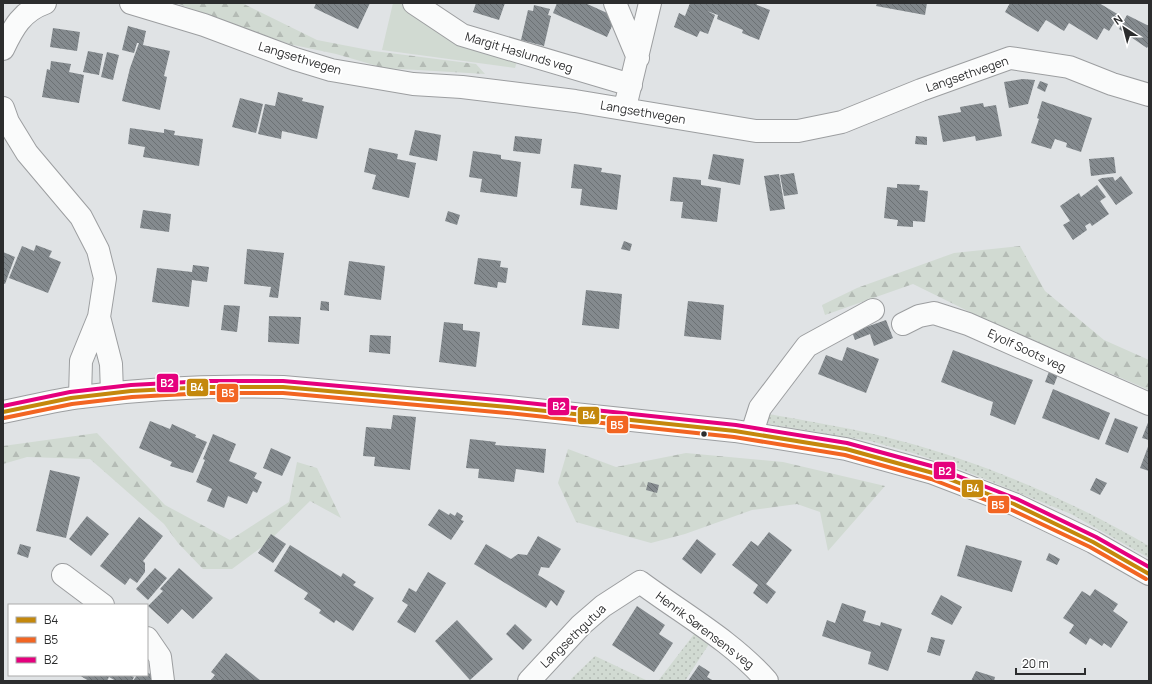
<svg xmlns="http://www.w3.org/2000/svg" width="1152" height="684" viewBox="0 0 1152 684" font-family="Manrope,sans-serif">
<defs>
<pattern id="grass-dots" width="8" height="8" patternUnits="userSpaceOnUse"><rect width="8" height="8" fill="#d1dad2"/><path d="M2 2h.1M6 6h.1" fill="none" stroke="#b4bbb5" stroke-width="1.8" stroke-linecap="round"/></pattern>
<pattern id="forest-firs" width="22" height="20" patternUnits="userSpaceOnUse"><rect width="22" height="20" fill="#d1dad2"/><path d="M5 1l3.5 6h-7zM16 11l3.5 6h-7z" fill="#b4bbb5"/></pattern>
<pattern id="building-back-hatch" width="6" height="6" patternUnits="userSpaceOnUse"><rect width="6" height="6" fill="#848a8e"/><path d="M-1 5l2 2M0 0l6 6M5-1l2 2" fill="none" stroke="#6c7174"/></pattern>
</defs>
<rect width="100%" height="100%" fill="#e0e3e5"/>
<!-- grass -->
<path fill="url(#grass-dots)" d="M758,412C806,421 854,428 901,441C988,464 1072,501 1149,546V558L1071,514L960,469L916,454L870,441L769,424L757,417Z
M695,633L709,644L685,681H658Z
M595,656L648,681H573L571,679Z"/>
<!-- forest -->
<path fill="url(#forest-firs)" d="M176,3H242L317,40L374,51L476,64L485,74L384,68L336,54L289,44Z
M1020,246L1045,291L1104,340L1149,360V390L980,317L913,284L825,315L822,305L857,288L954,253Z
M97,433L165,505L230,540L289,502L297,462L317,468L341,518L310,501L266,544L232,569H203L178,543L164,524L90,459L27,457L3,464V446Z
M568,449L616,467L686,453L783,462L885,486L828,551L820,512L797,504L752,510L685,534L651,543L576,522L558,483Z"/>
<!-- green -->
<path fill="#d1dad2" d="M393,3H403L449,36L484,54L517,61L515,68L382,50Z"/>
<!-- building -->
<path fill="url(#building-back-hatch)" d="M316,3H370L358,29L314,8Z
M476,3H505L499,20L473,12Z
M557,3H585L616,17L607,37L553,13Z
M690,3H756L757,5L770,10L759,40L742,33L743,30L717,19L718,15L707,11L715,15L708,34L700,31L697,37L674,27L679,13L685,16Z
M877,3H927L925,15L876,6Z
M1010,3H1099L1119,15L1109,31L1104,28L1097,40L1069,23L1064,31L1046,20L1038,32L1005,12Z
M534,5L550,9L548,15L551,16L544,46L521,40L528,10L533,11Z
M1127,15L1149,26V45L1147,48L1119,29Z
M128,26L146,31L143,45L170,51L164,76L167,77L160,110L122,101L130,68L139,43H137L134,53L122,50Z
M53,28L80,32L77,51L50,47Z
M88,51L103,54L99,75L83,72Z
M107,52L119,55L113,80L101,77Z
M51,61L71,64L69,72L84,75L79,103L42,97L47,69L50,70Z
M1023,79L1035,80L1028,104L1009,108L1004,82Z
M1040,81L1048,84L1045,92L1037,88Z
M278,92L303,98L302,101L324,106L317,139L282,131L281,139L258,134L265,104L275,106Z
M240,98L263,104L256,133L232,127Z
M1042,101L1092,118L1081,152L1066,147L1067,143L1055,139L1051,149L1031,143L1039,119L1037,118Z
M983,103L984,107L996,105L1002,136L976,141L975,136L943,142L938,116L961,112L960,107Z
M130,128L164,133V129L175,131L174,135L203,139L199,166L143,157L145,147L128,144Z
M415,130L441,135L437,161L409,155Z
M515,136L542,139L540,154L513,151Z
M916,136L927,137V145L915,144Z
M369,148L398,154L397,159L416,163L409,198L372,189L376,175L364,172Z
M473,151L501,155V159L521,162L517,197L480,192L482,179L469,177Z
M713,154L744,159L740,185L708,179Z
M1114,157L1116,173L1091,176L1089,159Z
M574,164L602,168L601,172L621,175L617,210L580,205L582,189L571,188Z
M794,173L798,194L784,196L780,175Z
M779,174L785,209L770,211L764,176Z
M1121,176L1133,193L1116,205L1098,180L1102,178L1113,177L1115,181Z
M673,177L701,180V185L721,188L717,222L681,218L683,202L670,201Z
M897,184L920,185L919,190L928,191L925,222L913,221V227L897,226L898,220L884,218L887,187L897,188Z
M1097,185L1106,197L1100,201L1109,214L1092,226L1090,223L1085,226L1087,230L1073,240L1063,225L1070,221L1060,206L1079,193L1081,197Z
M143,210L171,214L169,232L140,228Z
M448,211L460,215L457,225L445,221Z
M624,241L632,244L630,251L621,249Z
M36,245L52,251L49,257L61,262L48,293L9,278L22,246L34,251Z
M247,249L284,253L278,298L269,297L271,287L244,284Z
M3,252L15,257L5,284L3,283Z
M478,258L501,261L500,267L508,268L506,283L498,282L497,288L474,284Z
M349,261L385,266L381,300L344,295Z
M193,265L209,267L207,282L192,280L189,307L152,302L157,268L192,272Z
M586,290L622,294L619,329L582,325Z
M321,301L329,302V311L320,310Z
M688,301L724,305L721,340L684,336Z
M224,305L240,306L237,332L221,330Z
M269,316L301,317L299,344L268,342Z
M886,320L893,338L874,346L870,334L855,340L852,332Z
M444,322L463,324V330L480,332L476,367L439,362Z
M370,335L391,336L390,354L369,352Z
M847,347L879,359L866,393L818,374L826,355L842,361Z
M953,350L1033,380L1015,425L990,415L993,402L941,382Z
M1050,369L1059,372L1054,385L1045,382Z
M1053,389L1110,413L1099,440L1042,418Z
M393,415L416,417L410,470L374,466L375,457L363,456L366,427L391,429Z
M1115,418L1138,427L1128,453L1105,444Z
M1149,420V440L1142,438Z
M150,421L170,429L172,424L196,435L195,437L207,442L193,473L170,466L172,462L139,448Z
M213,434L236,444L229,461L257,473L254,478L262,482L257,493L253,491L247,504L228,496L224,508L207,501L212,489L196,482L205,460L203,459Z
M470,439L496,442L495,445L546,449L544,473L516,469L514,482L478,478L479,469L466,468Z
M1149,444V471L1140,468Z
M271,448L291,457L282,476L263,468Z
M50,470L80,477L66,538L36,531Z
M1096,478L1107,483L1100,495L1090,490Z
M648,482L659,485L657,493L646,490Z
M439,509L449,515L450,513L455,516L457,512L463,516L461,520L464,521L451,540L428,525Z
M87,516L109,534L91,556L69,539Z
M139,517L163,536L143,561L145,563V572L137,583L130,578L125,585L100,566Z
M769,532L792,550L766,584L776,592L767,604L753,593L758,585L732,565L751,541L758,546Z
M271,534L286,544L273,563L258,553Z
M538,536L561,549L549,568L541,567L538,575L565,591L557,606L551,600L546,608L474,564L486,544L511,559L518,554L527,555Z
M697,539L716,554L701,574L682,559Z
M20,544L31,547L28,558L17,554Z
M290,545L341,577L343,573L356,582L353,585L374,598L353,631L336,620L334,623L319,613L321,610L304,599L308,593L274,571Z
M966,545L1022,561L1012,592L957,576Z
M1049,553L1060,559L1057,565L1046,560Z
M155,568L167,578L148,600L136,589Z
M179,568L213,598L193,619L182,609L168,624L148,606L163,591L160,589Z
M428,572L446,583L415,633L397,622L408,605L402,601L409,588L416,592Z
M1095,589L1118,604L1113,611L1128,622L1111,648L1104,643L1102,646L1090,638L1086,645L1069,633L1074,625L1063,618L1082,591L1090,596Z
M941,595L962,607L952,625L931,614Z
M842,603L866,611L863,621L880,626L881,622L902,629L888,671L868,664L871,652L822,636L827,620L835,623Z
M637,606L665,625L659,634L673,643L654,672L612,645Z
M457,620L493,659L470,680L435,641Z
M515,624L532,640L523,650L506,634Z
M931,637L945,640L940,656L927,652Z
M226,653L261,681H210L215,675L211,672Z
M699,665L710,672L707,677L714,681H688Z
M976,671L995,677L994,681H971Z
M147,672L155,677L153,681H133L137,675H147Z
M79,675H130L134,677L132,681H116L109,677L107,681H89Z"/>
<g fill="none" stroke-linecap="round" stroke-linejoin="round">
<defs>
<path id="minor" d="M131,3L204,25L295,59L331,70L413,84L462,87L575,101L756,131H798L842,122L921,90L1010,58L1069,67L1112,84L1149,95
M414,3L462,35L631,85
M615,3L638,58
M3,49C13,28 22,11 45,3
M627,99L650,3
M3,108L8,122L27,153L81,217L98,250L105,278L99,317L81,361L80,397
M99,317L111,364L112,393
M903,324L919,316L934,313L968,324L1149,404
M752,433L760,408L807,346L873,310
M63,575L103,605
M147,638L160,657L163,681
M529,681L581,625L603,606L640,582C683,614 732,641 767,681"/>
<path id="major" d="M3,412C29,407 55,400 81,397C147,388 216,385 283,387L508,407L735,431L846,449L933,473L1014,504L1093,542L1149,574"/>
</defs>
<!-- minor casing -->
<use href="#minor" stroke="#9c9ea0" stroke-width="24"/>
<!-- major casing -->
<use href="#major" stroke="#9c9ea0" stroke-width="24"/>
<!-- minor -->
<use href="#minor" stroke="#fafbfb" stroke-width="22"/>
<!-- major -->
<use href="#major" stroke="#fafbfb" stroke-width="22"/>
<defs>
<path id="bus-1" d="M3,412L71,398L131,391L207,387H283L508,407L735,431L846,449L933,473L1014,504L1093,542L1149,574"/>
<path id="bus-2" d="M4,418L72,404L132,397L207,393H283L507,413L734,437L845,455L931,479L1012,510L1090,547L1146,579"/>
<path id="bus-3" d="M3,406L70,392L131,385L207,381H283L509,401L736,425L847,443L935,467L1017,499L1096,537L1149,567"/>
</defs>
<!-- bus-1 casing -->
<use href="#bus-1" stroke="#fff" stroke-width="7"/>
<!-- bus-2 casing -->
<use href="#bus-2" stroke="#fff" stroke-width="7"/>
<!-- bus-3 casing -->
<use href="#bus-3" stroke="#fff" stroke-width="7"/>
<!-- bus-1 -->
<use href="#bus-1" stroke="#c4880c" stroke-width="4"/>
<!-- bus-2 -->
<use href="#bus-2" stroke="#f26522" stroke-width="4"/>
<!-- bus-3 -->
<use href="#bus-3" stroke="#e5007d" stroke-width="4"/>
</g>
<!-- markers -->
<circle fill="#2c2d2e" stroke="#fff" stroke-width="1.5" cx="704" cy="434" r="3.5"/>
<g text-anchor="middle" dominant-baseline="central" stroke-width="4" stroke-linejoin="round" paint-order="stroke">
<!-- street labels -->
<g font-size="12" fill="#2c2d2e" stroke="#fff">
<text transform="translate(519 52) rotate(17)">Margit Haslunds veg</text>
<text transform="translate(300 58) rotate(17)">Langsethvegen</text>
<text transform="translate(967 74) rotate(-19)">Langsethvegen</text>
<text transform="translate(643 112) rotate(10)">Langsethvegen</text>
<text transform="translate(1027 350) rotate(25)">Eyolf Soots veg</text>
<text transform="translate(705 630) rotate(37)">Henrik Sørensens veg</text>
<text transform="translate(573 636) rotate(-44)">Langsethgutua</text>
</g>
</g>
<g stroke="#fff" stroke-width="1.5">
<rect x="156" y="373" width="23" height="20" rx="4" fill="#e5007d"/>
<rect x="186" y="378" width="23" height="19" rx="4" fill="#c4880c"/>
<rect x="216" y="383" width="23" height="20" rx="4" fill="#f26522"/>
<rect x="547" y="397" width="23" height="19" rx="4" fill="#e5007d"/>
<rect x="577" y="406" width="23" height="19" rx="4" fill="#c4880c"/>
<rect x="606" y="415" width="23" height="19" rx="4" fill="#f26522"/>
<rect x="933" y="461" width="23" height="19" rx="4" fill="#e5007d"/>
<rect x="961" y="479" width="23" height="19" rx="4" fill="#c4880c"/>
<rect x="987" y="495" width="23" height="19" rx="4" fill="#f26522"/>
</g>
<g font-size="11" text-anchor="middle" font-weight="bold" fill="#fff">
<text x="167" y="387">B2</text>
<text x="197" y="391">B4</text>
<text x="228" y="397">B5</text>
<text x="559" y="410">B2</text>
<text x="589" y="419">B4</text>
<text x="617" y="429">B5</text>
<text x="945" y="475">B2</text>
<text x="973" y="492">B4</text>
<text x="998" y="509">B5</text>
</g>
<!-- border -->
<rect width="1152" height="684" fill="none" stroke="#2c2d2e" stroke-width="8"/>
<!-- legend -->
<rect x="8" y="604" width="140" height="72" fill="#ffffff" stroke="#ababab"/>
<rect x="16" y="617" width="20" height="6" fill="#c4880c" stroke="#ababab"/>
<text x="44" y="624" font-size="12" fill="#2c2d2e">B4</text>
<rect x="16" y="637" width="20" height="6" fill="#f26522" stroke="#ababab"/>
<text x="44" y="644" font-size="12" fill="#2c2d2e">B5</text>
<rect x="16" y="657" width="20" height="6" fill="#e5007d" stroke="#ababab"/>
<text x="44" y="664" font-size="12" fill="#2c2d2e">B2</text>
<!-- north arrow -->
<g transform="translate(1124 28) rotate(324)" stroke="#ffffff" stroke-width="3" paint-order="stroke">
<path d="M0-3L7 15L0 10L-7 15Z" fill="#2c2d2e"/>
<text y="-6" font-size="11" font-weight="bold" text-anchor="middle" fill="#2c2d2e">N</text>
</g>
<!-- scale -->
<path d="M1016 668v6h69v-6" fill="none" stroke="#2c2d2e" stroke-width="2"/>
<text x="1022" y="668" font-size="12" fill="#2c2d2e" stroke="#ffffff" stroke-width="3" paint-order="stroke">20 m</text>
</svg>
